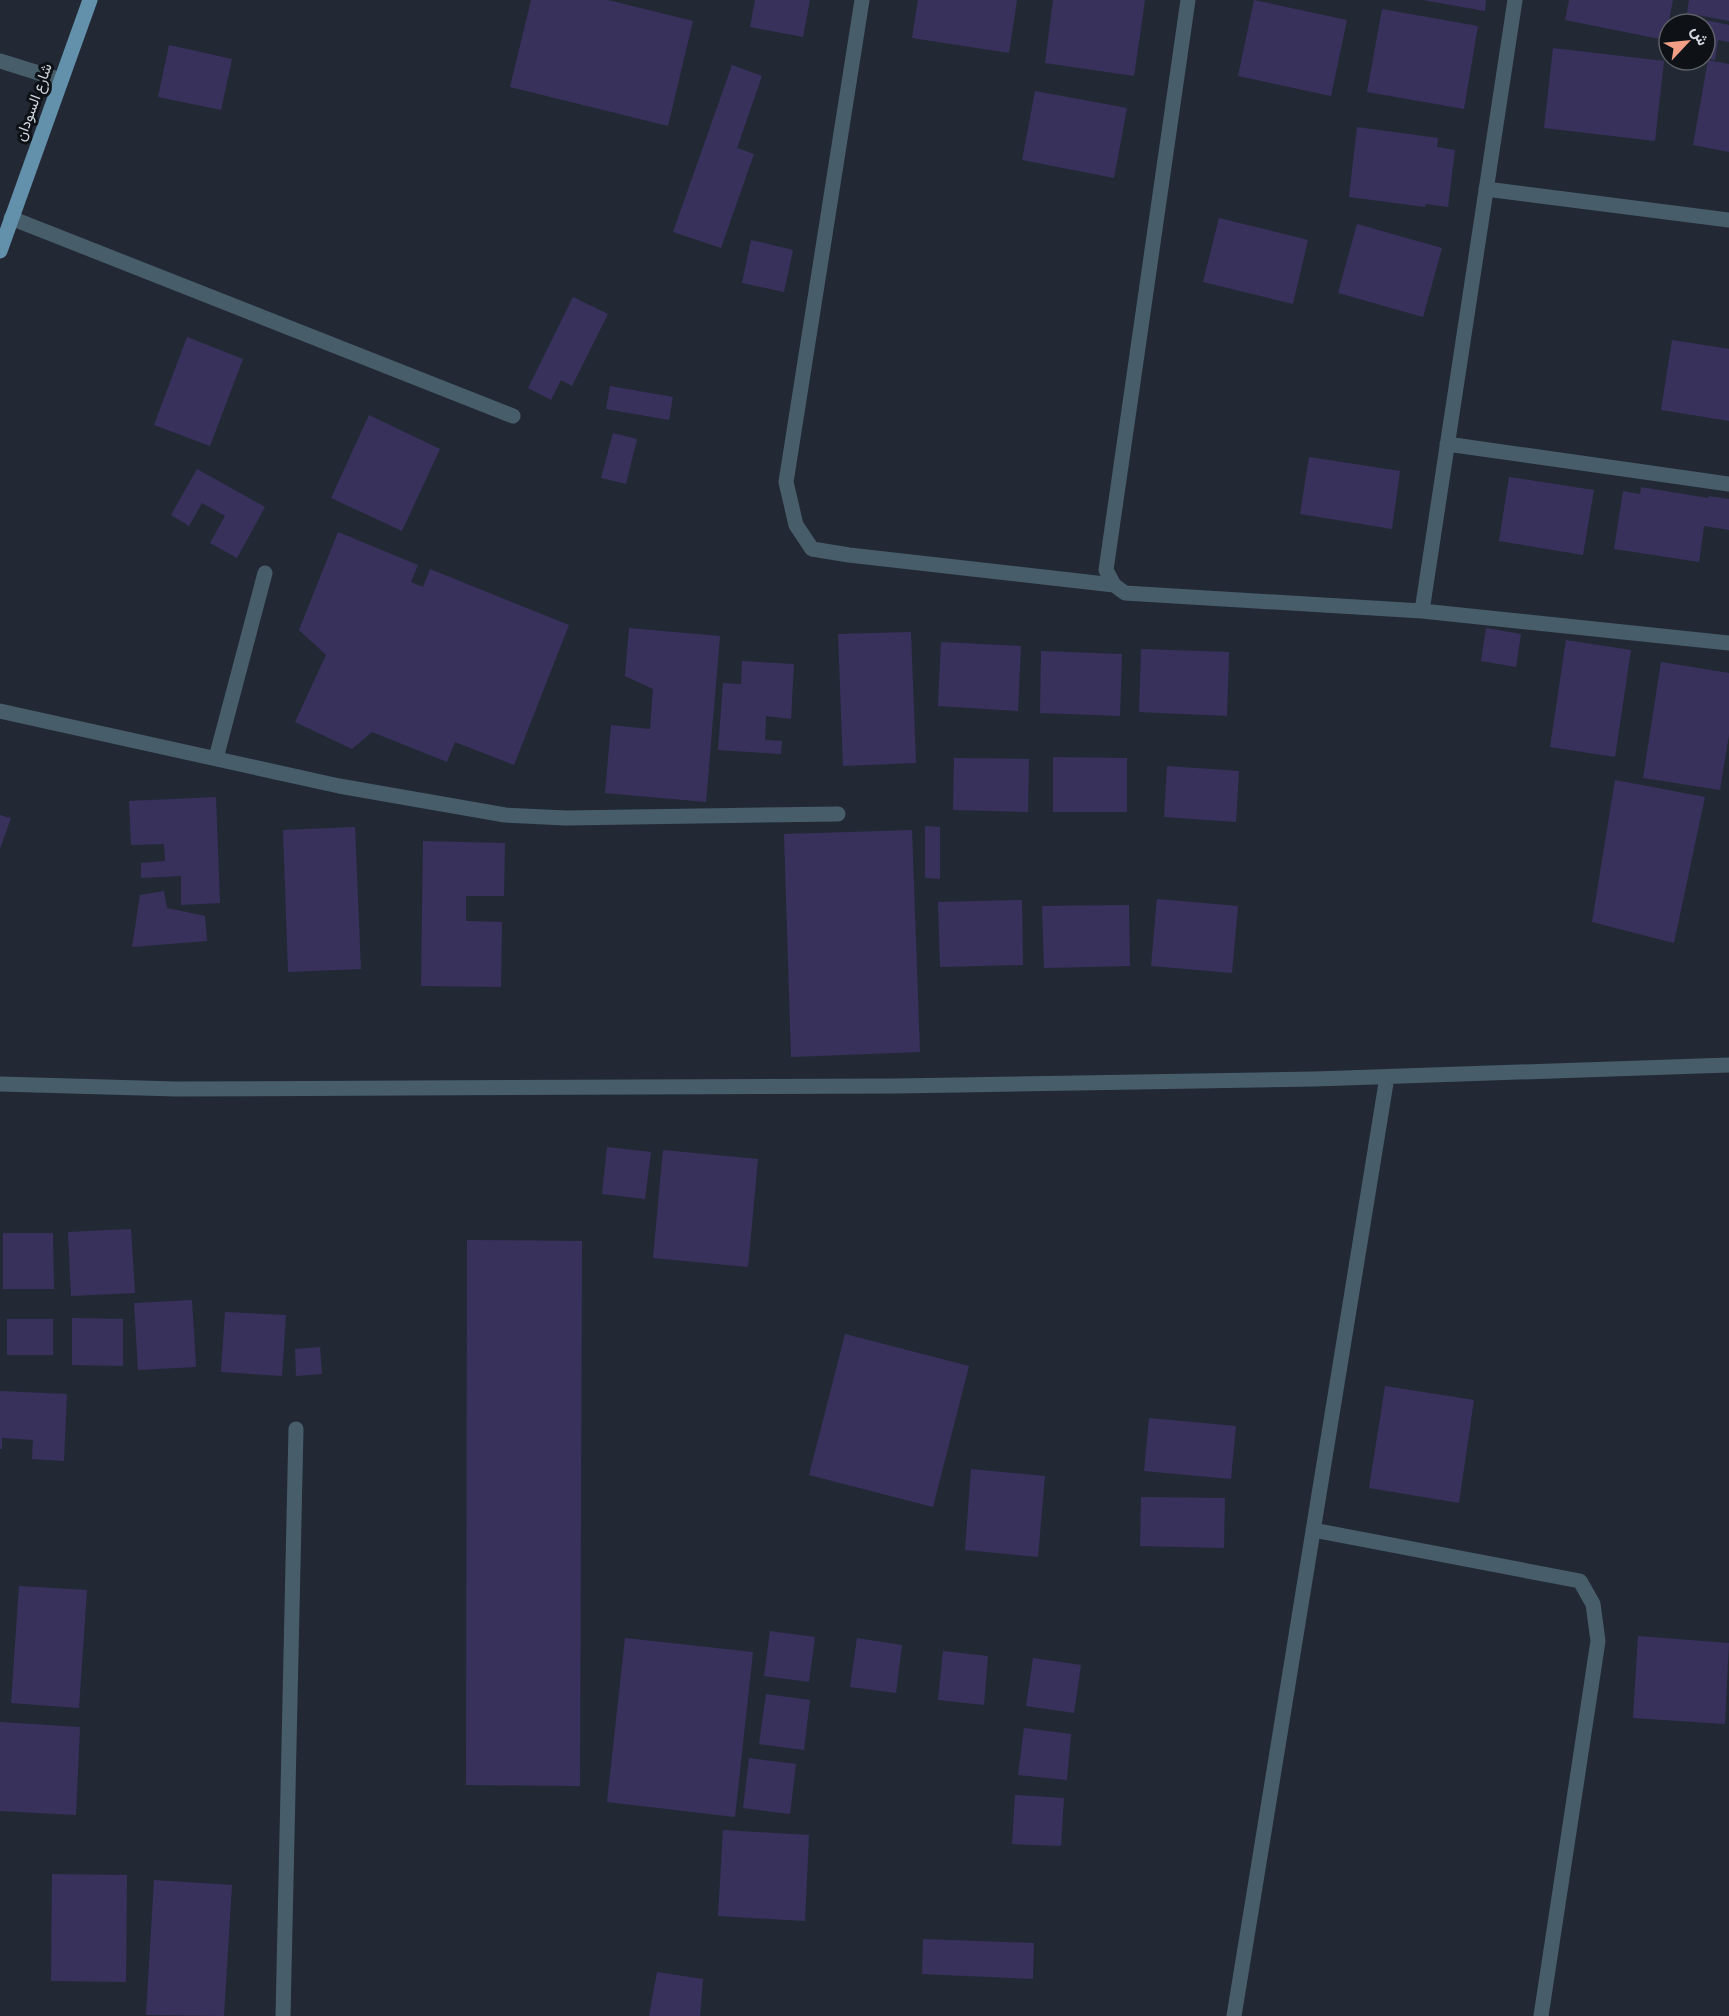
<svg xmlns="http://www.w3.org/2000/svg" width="1729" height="2016" viewBox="0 0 1729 2016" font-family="'Titillium Web',Vazirmatn,sans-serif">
<rect width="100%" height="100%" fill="#222935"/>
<!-- building -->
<path fill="#38315c" d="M531,0H608L693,21L668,126L510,87Z
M755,0H810L803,37L750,27Z
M918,0H1017L1009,53L912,38Z
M1053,0H1145L1134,76L1045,63Z
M1254,0L1347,20L1331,96L1238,76Z
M1423,0H1486L1485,11Z
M1569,0H1673L1665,40L1565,20Z
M1689,0H1729V21L1687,13Z
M1382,9L1478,26L1464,109L1367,92Z
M1691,17L1729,25V42L1718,40L1715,60L1705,58V24H1690Z
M169,45L232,59L221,110L158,97Z
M1553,48L1664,61L1655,141L1544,128Z
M1708,60L1729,64V152L1693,145Z
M732,65L762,76L737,148L754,154L721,248L673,232Z
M1035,91L1127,108L1114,178L1022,160Z
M1357,127L1438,138L1437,147L1455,150L1448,207L1426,204L1425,207L1349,197Z
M1219,218L1308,240L1293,304L1203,282Z
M1357,224L1442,248L1423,317L1338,293Z
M751,240L793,250L784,292L742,283Z
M573,297L608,314L572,386L561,380L551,400L528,388Z
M187,337L243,359L210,446L154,425Z
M1672,340L1729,349V421L1661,410Z
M610,386L673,397L669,420L606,409Z
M369,415L440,449L402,531L331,498Z
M613,433L637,439L626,484L601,478Z
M1309,457L1400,471L1392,529L1300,514Z
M197,469L265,507L237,558L210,543L225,516L202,503L189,526L171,515Z
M1509,477L1594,490L1583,555L1499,541Z
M1641,487L1708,498L1709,496L1729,499V530L1704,526L1699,562L1614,549L1623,491L1640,494Z
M338,532L418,565L411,582L423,587L430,569L569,625L514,765L455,742L447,762L372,732L352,749L295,722L326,655L299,630Z
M629,628L720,636L706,802L605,793L611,725L650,729L653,689L625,676Z
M1486,628L1521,634L1516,667L1481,661Z
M911,632L916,763L843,766L838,634Z
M1566,640L1631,650L1615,757L1550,747Z
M941,642L1021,646L1018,711L938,706Z
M1141,649L1229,652L1227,716L1139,712Z
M1041,651L1122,654L1120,716L1040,713Z
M742,661L794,664L791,719L766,716L765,740L782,741L781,754L718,750L723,683L741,684Z
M1661,662L1729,673V735L1720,790L1643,778Z
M1053,757L1127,758V812H1053Z
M954,758L1029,759L1028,812L953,810Z
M1167,766L1239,771L1236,822L1164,817Z
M1615,780L1705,797L1674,943L1592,922Z
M216,797L220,903L181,905V876L141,878V863L165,861L164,844L131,845L129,801Z
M0,815L11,818L0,849Z
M925,826L940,827V879L925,878Z
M355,827L361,969L288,972L283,830Z
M912,830L920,1052L791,1057L784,834Z
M423,841L505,843L504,896H466V921L502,922L501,987L421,986Z
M164,891L167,908L205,916L207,941L132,947L140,895Z
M1157,899L1238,906L1232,973L1151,966Z
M1022,900L1023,965L940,967L938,902Z
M1129,905L1130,966L1044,968L1042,906Z
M607,1147L651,1152L645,1199L602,1194Z
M663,1150L758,1159L748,1267L653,1258Z
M131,1229L135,1293L71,1296L68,1232Z
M3,1233H53L54,1289H3Z
M467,1240L582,1241L580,1786L466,1785Z
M192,1300L196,1367L138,1370L134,1303Z
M225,1312L286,1315L282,1376L221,1372Z
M72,1318L123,1319V1366L72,1365Z
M7,1319H53V1355H7Z
M845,1334L969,1366L933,1507L809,1475Z
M320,1347L322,1374L296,1376L295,1349Z
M1385,1386L1474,1400L1459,1503L1369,1488Z
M0,1391L67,1394L64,1461L32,1459L33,1440L2,1438V1449H0Z
M1149,1418L1236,1426L1231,1479L1144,1471Z
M971,1469L1045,1476L1038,1557L965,1550Z
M1141,1497L1225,1498L1224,1548L1140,1546Z
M19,1586L87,1590L79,1708L11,1703Z
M770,1631L815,1637L809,1682L764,1676Z
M1638,1636L1729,1643L1725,1724L1633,1718Z
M625,1638L753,1652L735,1817L607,1802Z
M857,1638L902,1645L896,1693L850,1687Z
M943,1651L988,1656L984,1705L938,1700Z
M1033,1658L1081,1665L1074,1713L1026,1706Z
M766,1694L810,1700L804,1750L759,1744Z
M0,1722L80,1727L76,1815L0,1811Z
M1024,1728L1071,1734L1067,1780L1018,1775Z
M749,1758L796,1764L790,1814L743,1808Z
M1015,1795L1064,1798L1061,1846L1012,1844Z
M723,1830L809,1835L805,1921L718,1916Z
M52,1874L127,1875L126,1982L51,1981Z
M154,1880L232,1885L224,2016L146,2015Z
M923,1939L1034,1943L1033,1979L922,1974Z
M657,1972L703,1979L700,2016H649Z"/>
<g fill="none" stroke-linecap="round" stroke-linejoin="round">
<!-- minor -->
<path stroke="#485d6a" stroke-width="15" d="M862,0L786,482L796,525L812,549L849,555L1114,585
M1188,0L1106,570L1114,585L1125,593L1422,611L1729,643
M0,61L61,80
M1486,189L1729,220
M11,218L513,416
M1447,444L1729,484
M1422,611L1515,0
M0,711L339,786L505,815L566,818L838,814
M216,758L265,573
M0,1084L176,1089L897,1086L1315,1079L1729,1065
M1313,1530L1580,1581L1593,1604L1598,1641L1541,2016
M283,2016L296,1429
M1234,2016L1387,1077"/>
<!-- major -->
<path stroke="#6390aa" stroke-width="15" d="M0,251L90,0"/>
</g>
<g text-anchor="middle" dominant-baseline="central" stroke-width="6" stroke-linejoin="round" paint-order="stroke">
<!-- street labels -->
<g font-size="15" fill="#d1d6de" stroke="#0e1217">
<text transform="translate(33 102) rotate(-70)">شارع السودان</text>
</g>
</g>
<!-- north arrow -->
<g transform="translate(1687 42) rotate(64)"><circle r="28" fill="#0e1217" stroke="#5c6067" stroke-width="1.5"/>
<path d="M0-4.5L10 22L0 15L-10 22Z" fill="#f39f86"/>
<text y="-9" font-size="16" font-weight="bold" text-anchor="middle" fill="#d1d6de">ش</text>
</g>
</svg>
